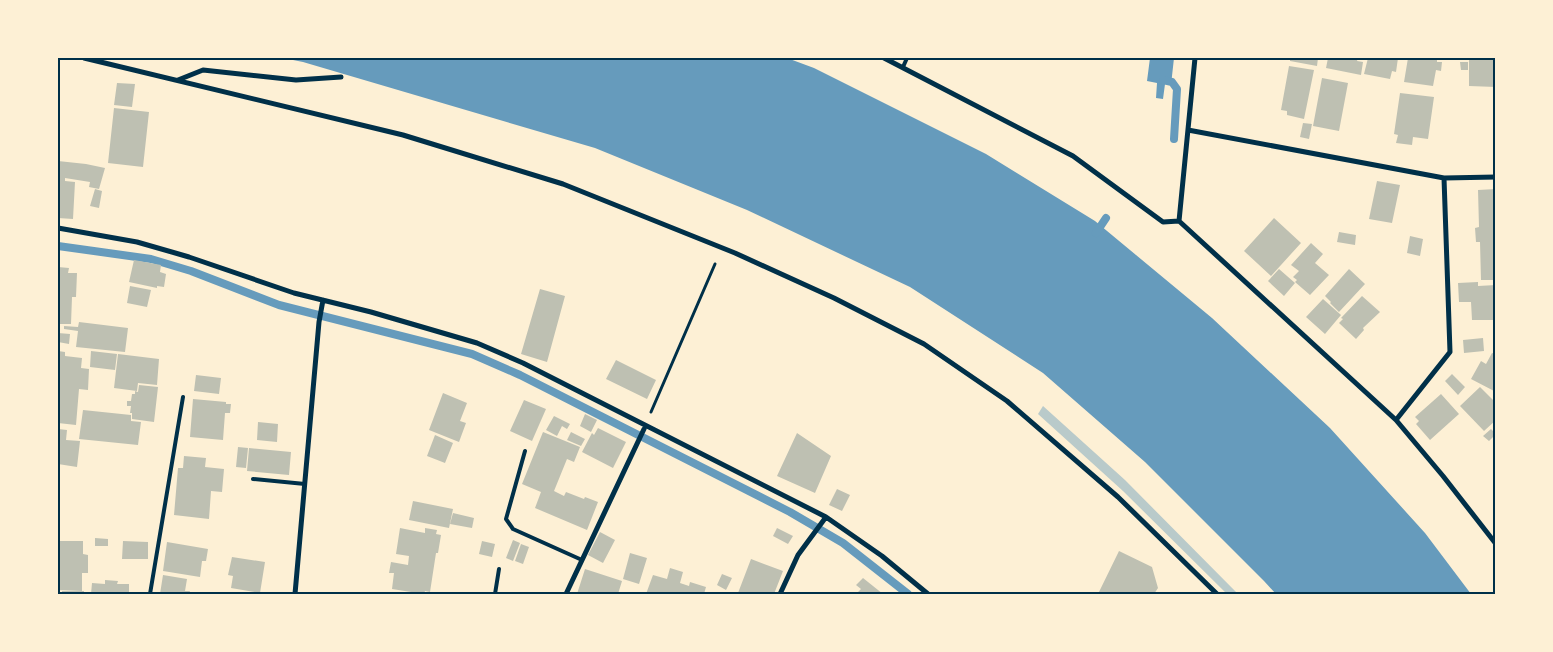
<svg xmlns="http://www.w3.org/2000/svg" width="1553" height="652" viewBox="0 0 1553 652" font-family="'Public Sans',sans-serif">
<rect width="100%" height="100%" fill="#fdf0d5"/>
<!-- green -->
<path fill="#b9caca" d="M1043,406L1125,480L1238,594H1227L1123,491L1038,414Z"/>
<!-- water -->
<path fill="#669bbc" d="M283,58H787L814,68L986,154L1095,221L1212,318L1330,428L1425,533L1471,594H1276L1264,581L1145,462L1043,373L910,287L747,210L595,148L303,62Z
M1150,58H1174L1171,85L1165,84L1163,99L1156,98L1157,83L1147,81Z"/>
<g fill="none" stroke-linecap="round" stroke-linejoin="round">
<!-- stream -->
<path stroke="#669bbc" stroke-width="8" d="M1163,80L1172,82L1177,89L1174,139
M1096,233L1106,218
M58,246L151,259L191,271L279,305L472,354L520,375L790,512L843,543L908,594"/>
</g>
<!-- building -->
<path fill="#bec0b2" d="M1290,58H1318L1317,66L1290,61Z
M1328,58H1358L1357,61L1363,62L1361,75L1326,68Z
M1368,58H1398L1396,72L1392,71L1390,79L1364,74Z
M1408,58H1437V62H1442L1441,71L1436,70L1433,86L1404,82Z
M1469,58H1496V87L1469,86Z
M1460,62H1468V70H1461Z
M1289,66L1314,70L1304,119L1287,115V111L1281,110Z
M1322,78L1348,83L1339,131L1313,126Z
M117,83L135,84L132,107L114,105Z
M1400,93L1434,97L1428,139L1413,137L1412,145L1396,143L1398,135L1394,134Z
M114,108L149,112L143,167L108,163Z
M1303,123L1312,124L1309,139L1300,137Z
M58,161L86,164L105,168L99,189L89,187L90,182L65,178V181L75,182L73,219L58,218Z
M1377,181L1400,185L1392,223L1369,219Z
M95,189L102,191L99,208L90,206Z
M1496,189V280H1481L1480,242H1476L1475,228L1479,227L1478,190Z
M1274,218L1301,243L1271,276L1244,251Z
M1339,232L1356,235L1355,245L1337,242Z
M1410,236L1423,239L1420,256L1407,253Z
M1311,243L1323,254L1315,263L1329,275L1310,295L1295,282L1297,280L1293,277L1299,271L1291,265Z
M134,260L161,265L160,272L166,274L164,287L157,286V288L129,282Z
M58,267L69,268L68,273H77L76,297H72L71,324H58Z
M1279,269L1295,283L1284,296L1268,281Z
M1349,269L1365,284L1339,312L1330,303L1331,302L1325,296Z
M1478,282V286L1496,285V320H1472L1471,302H1459L1458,283Z
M130,286L151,290L147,307L127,303Z
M540,289L565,296L547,362L521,354Z
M1362,296L1380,312L1363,328L1364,330L1356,339L1339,323L1343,319L1341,318Z
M1323,299L1341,315L1325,334L1306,317Z
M79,322L128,328L125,352L76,347L78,331L64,329V326L78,327Z
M58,333L70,334L69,344L58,342Z
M1483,338L1484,351L1464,353L1463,340Z
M58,351L65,352V356L82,358L81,368L89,369L88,390L79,389L76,425L58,423Z
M91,351L117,354L115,370L90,367Z
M1492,353L1496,354V392L1471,379L1481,361L1486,364Z
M118,354L159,359L157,385L138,383L137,391L114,388Z
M616,360L656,380L647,399L606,379Z
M1452,374L1465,387L1458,395L1445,381Z
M196,375L221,378L219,394L194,391Z
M139,385L158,387L154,422L132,419V413H130L131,406H127V401H131L132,394H135V391L138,392Z
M1480,387L1496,403V420L1484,431L1460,406Z
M443,393L467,403L460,421L466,423L459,442L429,430Z
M1441,394L1459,414L1430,440L1416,424L1419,421L1415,417Z
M193,399L226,402V404H231L230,413H225L223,440L190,437Z
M524,400L546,409L532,441L510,431Z
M83,410L131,415V421L141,422L138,445L79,439Z
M585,414L597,420L591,432L580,426Z
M554,416L570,424L567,429L562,426L557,436L546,430Z
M258,422L278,424L277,442L257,440Z
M598,428L626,442L613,468L582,452L592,433L594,435Z
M58,429L67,430L66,440L80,441L77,467L58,464Z
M1491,429L1496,434L1489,441L1483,436Z
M543,432L580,447L574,462L567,459L554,491L564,496L566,492L584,499L585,497L598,502L587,530L535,508L541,492L522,484Z
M571,432L585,439L581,446L567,440Z
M797,433L831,456L815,493L777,476Z
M435,435L453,443L445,463L427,456Z
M238,447L248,448L246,468L236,467Z
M249,448L291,452L289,475L247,471Z
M184,456L206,458L205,467L224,469L222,492L211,491L209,519L174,515L178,468H183Z
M837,489L850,495L842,511L829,505Z
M413,501L453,509L449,528L409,520Z
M453,513L474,518L472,528L450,524Z
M400,528L425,533V528L437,530L436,534L441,535L438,553H436L430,592L425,591L424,594L392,589L394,573H389L391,562L408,565L409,556L396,554Z
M777,528L793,536L788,544L773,536Z
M600,532L615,540L603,563L588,555Z
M95,538L108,539V546H95Z
M513,540L520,543L513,561L506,558Z
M58,541H83V554L88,555V573H82V591L58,590Z
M123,541L148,542V559H122Z
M482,541L495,544L492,557L479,554Z
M167,542L208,549L206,561H202L200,577L163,571Z
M521,544L529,547L523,564L515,561Z
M1119,551L1152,567L1158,588L1154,594H1098Z
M630,553L647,558L639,584L623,579Z
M232,557L265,562L260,593L231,588L233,576L228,575Z
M751,559L783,571L774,594H742L738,593Z
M670,568L683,572L680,583L689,586L690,582L706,587L704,594H646L653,575L667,579Z
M585,569L622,581L618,594H577Z
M722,574L732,578L726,590L717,585Z
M163,575L187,579L185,591H190L189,594H160Z
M863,578L883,594H856L861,589L856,585Z
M105,580L118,581L117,584H129V594H91L92,583L105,584Z
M62,591H84V594H62Z"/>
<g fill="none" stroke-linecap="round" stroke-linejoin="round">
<!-- path -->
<path stroke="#003049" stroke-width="3" d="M651,412L715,264"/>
<!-- service -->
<path stroke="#003049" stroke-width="4" d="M903,67L907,58
M525,451L506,519L513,529L582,560
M253,479L305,484
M150,594L183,397
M495,594L499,569"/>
<!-- minor -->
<path stroke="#003049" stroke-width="5" d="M84,58L403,135L563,184L735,253L834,298L924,344L1007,401L1118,497L1217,594
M884,58L1073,156L1163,222L1179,221
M1195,58L1179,221L1396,420L1443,476L1496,544
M178,80L203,70L296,80L341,77
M1188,130L1444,178L1496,177
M58,228L137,242L189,257L294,293L371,312L477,343L523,363L826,517L882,556L928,594
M1396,420L1450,352L1444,178
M295,594L319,322L323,300
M566,594L644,429
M780,594L798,555L826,517"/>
</g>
<!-- border -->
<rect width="1553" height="652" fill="none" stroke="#fdf0d5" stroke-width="118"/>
<rect x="59" y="59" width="1435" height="534" fill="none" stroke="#003049" stroke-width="2"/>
</svg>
